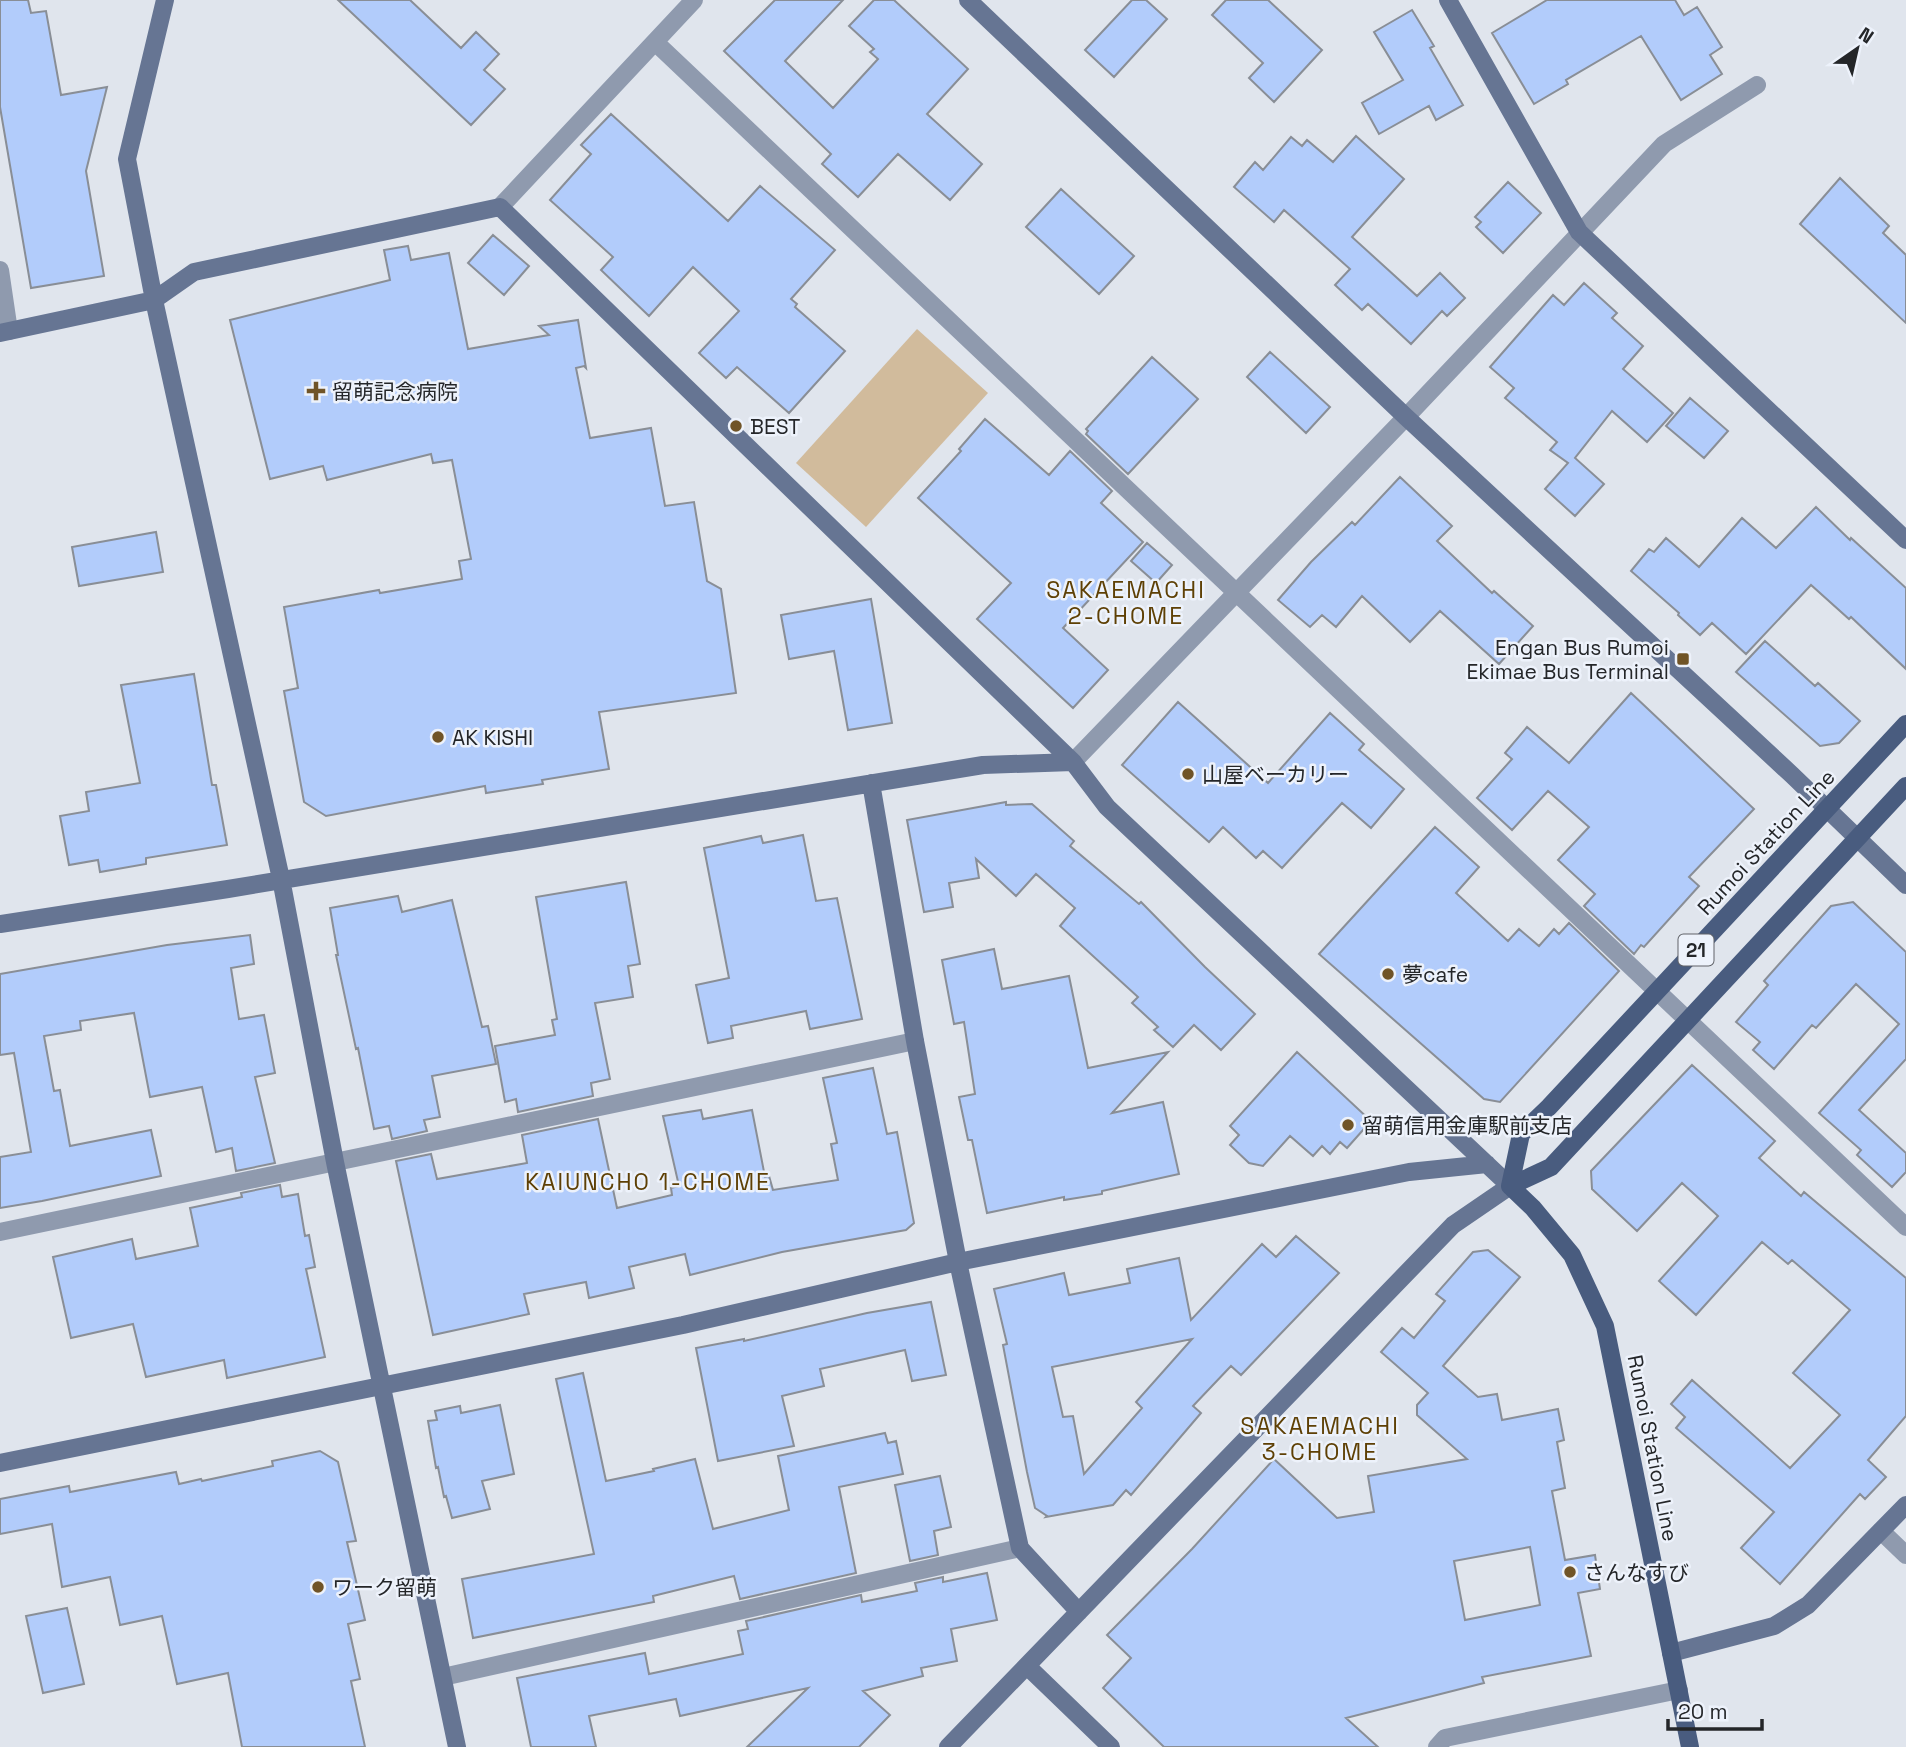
<svg xmlns="http://www.w3.org/2000/svg" width="1906" height="1747" viewBox="0 0 1906 1747" font-family="'Space Grotesk','Noto Sans JP',sans-serif">
<rect width="100%" height="100%" fill="#e0e5ed"/>
<!-- green -->
<path fill="#d1bb9c" d="M917,329L988,393L866,527L796,463Z"/>
<!-- building -->
<path fill="#b2ccfb" stroke="#898e96" stroke-width="2" fill-rule="evenodd" d="M0,0H28L31,13L46,11L61,95L107,87L86,171L104,276L31,288L0,107Z
M338,0H410L461,48L476,32L499,54L484,70L505,89L471,125Z
M775,0H843L785,61L833,108L878,59L870,52L874,49L849,26L874,0H894L968,69L927,114L982,164L950,200L898,154L858,197L822,164L831,154L724,51Z
M1132,0H1146L1167,19L1114,77L1085,50Z
M1226,0H1268L1322,50L1274,102L1249,78L1263,63L1212,15Z
M1547,0H1675L1684,15L1697,7L1722,47L1710,55L1722,74L1681,100L1641,36L1566,80L1568,84L1534,104L1492,33Z
M1412,10L1434,46L1430,48L1463,105L1436,120L1429,106L1379,134L1362,103L1403,80L1374,32Z
M611,114L728,221L760,186L835,250L791,299L797,304L795,307L845,351L789,413L737,367L726,378L699,353L739,311L693,267L649,316L601,270L613,257L550,200L591,154L581,145Z
M1356,136L1404,179L1352,237L1417,296L1440,273L1465,298L1447,316L1442,311L1411,344L1368,304L1362,310L1335,285L1350,269L1284,210L1274,222L1234,187L1255,162L1263,170L1291,137L1302,146L1307,140L1333,162Z
M1840,178L1889,226L1883,233L1906,255V323L1800,224Z
M1508,182L1541,213L1503,253L1476,227L1481,222L1475,217Z
M1061,189L1134,256L1099,294L1026,227Z
M493,235L529,266L504,295L468,263Z
M408,246L411,260L449,253L468,349L549,335L539,326L578,320L586,368L584,366L576,368L590,438L651,428L665,506L694,502L707,581L721,589L736,693L599,712L609,769L542,780L543,784L486,793L485,786L326,816L304,802L284,691L298,688L284,607L379,590L380,593L462,579L459,561L471,559L452,460L433,463L431,454L327,480L323,466L270,479L230,320L390,280L384,250Z
M1584,283L1617,313L1612,318L1643,346L1623,369L1673,413L1647,442L1612,411L1575,458L1604,484L1575,516L1545,489L1568,463L1550,450L1557,442L1505,398L1514,388L1490,367L1553,295L1564,305Z
M1270,352L1330,407L1306,433L1247,377Z
M1152,357L1198,399L1128,474L1086,434L1088,431L1086,429Z
M1690,398L1728,431L1704,458L1666,426Z
M985,419L1049,475L1070,451L1112,491L1101,503L1143,542L1063,628L1108,670L1073,708L977,619L1011,583L918,498L961,451L959,449Z
M1400,477L1452,526L1437,541L1492,593L1494,591L1533,626L1499,664L1440,611L1410,642L1362,596L1336,627L1322,615L1310,627L1278,600L1311,562L1352,522L1355,525Z
M1816,507L1850,540L1851,538L1906,588V669L1851,617L1849,619L1811,585L1746,654L1712,623L1700,635L1678,615L1679,613L1631,571L1649,549L1654,552L1666,538L1699,567L1742,518L1776,548Z
M156,532L163,572L79,586L72,547Z
M1147,543L1172,565L1156,583L1131,561Z
M871,599L892,723L848,730L834,651L789,659L781,615Z
M1765,641L1815,686L1818,683L1860,721L1839,743L1820,746L1736,672Z
M194,674L212,785H216L227,845L146,858V864L100,872L98,860L69,865L60,816L89,811L86,792L140,783L121,685Z
M1631,693L1754,809L1689,877L1699,886L1644,947L1641,945L1634,954L1584,906L1595,894L1558,860L1589,827L1548,791L1512,830L1477,798L1512,759L1505,753L1527,727L1569,763Z
M1178,702L1268,783L1330,713L1364,744L1359,750L1404,789L1371,828L1342,803L1282,868L1263,851L1256,858L1223,827L1209,842L1122,765Z
M1006,802V805L1032,804L1074,841L1070,846L1139,904L1141,902L1205,967L1255,1014L1221,1050L1194,1025L1173,1047L1154,1030L1158,1027L1132,1003L1138,997L1060,926L1075,908L1036,874L1016,896L976,859L979,878L949,883L953,907L924,912L907,820Z
M1435,827L1479,867L1456,893L1508,941L1519,929L1539,946L1554,929L1559,934L1569,923L1619,971L1500,1102L1484,1099L1319,954Z
M803,835L816,901L837,898L862,1019L810,1029L806,1011L731,1026L733,1038L708,1043L696,985L729,978L704,848L761,836L763,843Z
M626,882L640,964L628,966L633,997L595,1003L610,1079L591,1083L593,1096L518,1112L516,1099L505,1102L495,1046L555,1035L552,1020L557,1019L536,897Z
M398,896L402,912L452,900L482,1027L488,1026L496,1064L432,1076L440,1117L424,1120L427,1131L392,1139L389,1126L374,1129L358,1048L356,1049L336,955H338L330,908Z
M1853,902L1906,952V1059L1859,1110L1906,1153V1172L1892,1187L1857,1155L1861,1150L1819,1113L1899,1024L1856,984L1816,1028L1812,1025L1774,1069L1753,1050L1760,1042L1736,1022L1768,985L1764,981L1831,906Z
M250,935L254,964L231,968L239,1019L264,1015L275,1073L255,1077L275,1163L236,1171L232,1148L216,1152L202,1087L150,1097L134,1013L80,1021L81,1030L44,1036L54,1091L60,1090L70,1146L151,1130L161,1176L42,1201L0,1208V1157L31,1152L14,1053L0,1055V974L167,945Z
M994,949L1002,989L1069,976L1088,1068L1168,1052L1112,1113L1163,1102L1179,1174L1102,1191V1194L1064,1200V1197L987,1213L972,1140H968L959,1097L975,1094L964,1022L954,1024L942,960Z
M1297,1052L1371,1121L1347,1148L1340,1142L1330,1154L1322,1146L1313,1156L1290,1136L1263,1166L1249,1163L1230,1145L1239,1135L1230,1126Z
M1692,1065L1775,1141L1759,1158L1801,1196L1804,1192L1906,1278V1416L1868,1460L1886,1477L1865,1499L1860,1494L1780,1584L1741,1548L1774,1512L1676,1428L1685,1417L1671,1404L1692,1380L1790,1468L1840,1415L1793,1373L1850,1310L1792,1260L1788,1264L1762,1242L1696,1315L1659,1281L1718,1216L1682,1183L1637,1231L1592,1189L1591,1171Z
M873,1068L887,1134L897,1132L914,1223L906,1230L782,1252L690,1275L685,1254L629,1267L634,1288L589,1298L586,1282L524,1294L529,1314L433,1335L396,1161L431,1154L437,1179L527,1163L522,1135L598,1119L617,1208L672,1195L671,1188L679,1186L663,1116L701,1110L703,1119L752,1110L765,1177L769,1176L773,1190L838,1180L831,1144L837,1143L823,1078Z
M280,1185L282,1197L298,1194L305,1236L309,1235L315,1267L306,1269L325,1357L227,1378L224,1360L146,1377L133,1324L71,1338L53,1257L132,1239L136,1259L198,1246L190,1208L242,1197L241,1193Z
M1296,1236L1339,1273L1241,1375L1231,1366L1193,1406L1201,1413L1131,1495L1126,1490L1113,1505L1046,1517L1047,1516L1035,1508L1027,1472L1003,1345L1007,1344L994,1289L1064,1273L1069,1295L1130,1283L1127,1269L1179,1258L1191,1320L1262,1244L1276,1257ZM1192,1339L1136,1402L1142,1408L1084,1474L1073,1416L1063,1417L1052,1367Z
M1488,1250L1520,1277L1443,1366L1478,1397L1497,1394L1502,1420L1558,1409L1564,1440L1557,1442L1565,1488L1552,1491L1565,1560L1595,1555L1600,1589L1578,1593L1591,1656L1482,1677L1484,1683L1346,1718L1378,1747H1164L1103,1688L1131,1658L1107,1635L1192,1549L1274,1459L1337,1518L1374,1512L1368,1476L1467,1459L1417,1415V1405L1428,1393L1381,1352L1402,1328L1414,1338L1445,1301L1436,1294L1473,1252ZM1530,1547L1540,1605L1465,1620L1454,1561Z
M931,1302L946,1375L912,1381L905,1350L820,1369L824,1386L782,1396L794,1446L718,1461L696,1348L744,1339V1341L867,1313Z
M583,1373L606,1481L654,1471L653,1469L695,1459L713,1529L789,1510L778,1456L885,1433L888,1443L896,1441L903,1474L839,1487L856,1573L740,1599L734,1576L653,1596L654,1602L473,1638L462,1579L594,1554L556,1379Z
M500,1405L514,1474L482,1481L490,1509L452,1518L446,1496L444,1497L438,1467L436,1468L428,1421L437,1420L435,1411L460,1406L461,1413Z
M320,1451L338,1462L356,1541L347,1542L365,1620L348,1624L360,1679L351,1681L365,1747H242L228,1673L177,1684L162,1616L120,1625L110,1577L62,1587L52,1524L0,1534V1499L69,1486L70,1492L176,1472L179,1484L201,1479L202,1481L273,1466L272,1461Z
M940,1476L951,1527L934,1531L938,1555L910,1561L895,1485Z
M987,1573L997,1620L951,1629L957,1661L921,1668L923,1676L863,1691L890,1715L859,1747H747L808,1688L680,1716L676,1699L589,1716L596,1747H531L517,1678L645,1653L649,1674L743,1654L738,1631L748,1629L746,1621L861,1595L862,1602L917,1591L915,1583L943,1577V1582Z
M67,1608L84,1684L43,1693L26,1616Z"/>
<g fill="none" stroke-linecap="round" stroke-linejoin="round">
<!-- street -->
<path stroke="#8f9aae" stroke-width="18" d="M655,42L1906,1227
M500,207L694,0
M0,270L9,331
M1073,762L1406,417L1664,144L1757,85
M0,1232L915,1041
M1881,1531L1906,1555
M443,1677L1020,1548
M1437,1747L1445,1738L1679,1690"/>
<!-- secondary -->
<path stroke="#667593" stroke-width="18" d="M165,0L127,159L154,300L281,879L335,1162L457,1747
M968,0L1406,417L1792,775L1906,885
M1448,0L1579,232L1906,540
M0,333L154,300L194,272L500,207L1073,762L1107,807L1510,1186L1453,1225L948,1747
M871,783L915,1041L958,1262L1020,1548L1079,1612
M0,924L228,889L983,765L1073,762
M0,1463L683,1325L958,1262L1409,1172L1487,1164
M1671,1653L1774,1626L1808,1605L1906,1505
M1027,1666L1111,1747"/>
<!-- primary -->
<path stroke="#495c7f" stroke-width="18" d="M1510,1186L1521,1134L1549,1107L1906,724
M1510,1186L1533,1208L1572,1255L1605,1326L1690,1747
M1510,1186L1551,1167L1906,786"/>
</g>
<!-- markers -->
<g fill="#705427" stroke="#edf2fb" stroke-width="2.5">
<path d="M312.5 380.5h7v7h7v7h-7v7h-7v-7h-7v-7h7z"/>
<circle cx="736" cy="426" r="7"/>
<rect x="1676" y="652" width="14" height="14" rx="3.5"/>
<circle cx="438" cy="737" r="7"/>
<circle cx="1188" cy="774" r="7"/>
<circle cx="1388" cy="974" r="7"/>
<circle cx="1348" cy="1125" r="7"/>
<circle cx="1570" cy="1572" r="7"/>
<circle cx="318" cy="1587" r="7"/>
</g>
<g text-anchor="middle" dominant-baseline="central" stroke-width="5" stroke-linejoin="round" paint-order="stroke">
<!-- shield labels -->
<rect fill="#edf2fb" stroke="#606368" stroke-width="2" x="1678.5" y="934.5" width="35" height="31" rx="5"/>
<g font-size="19" font-weight="bold" fill="#242629">
<text x="1696" y="950">21</text>
</g>
<!-- poi labels -->
<g font-size="21" fill="#242629" stroke="#edf2fb" text-anchor="start">
<text x="332" y="391">留萌記念病院</text>
<text x="750" y="426">BEST</text>
<text x="1669" y="647" text-anchor="end">Engan Bus Rumoi<tspan x="1669" dy="24">Ekimae Bus Terminal</tspan></text>
<text x="452" y="737">AK KISHI</text>
<text x="1202" y="774">山屋ベーカリー</text>
<text x="1402" y="974">夢cafe</text>
<text x="1362" y="1125">留萌信用金庫駅前支店</text>
<text x="1584" y="1572">さんなすび</text>
<text x="332" y="1587">ワーク留萌</text>
</g>
<!-- street labels -->
<g font-size="21" fill="#242629" stroke="#edf2fb">
<text transform="translate(1766 842) rotate(-47)">Rumoi Station Line</text>
<text transform="translate(1653 1448) rotate(79)">Rumoi Station Line</text>
</g>
<!-- neighbourhood labels -->
<g font-size="23" letter-spacing="2" fill="#5e4005" stroke="#edf2fb">
<text x="1126" y="590">SAKAEMACHI<tspan x="1126" dy="26">2-CHOME</tspan></text>
<text x="648" y="1182">KAIUNCHO 1-CHOME</text>
<text x="1320" y="1426">SAKAEMACHI<tspan x="1320" dy="26">3-CHOME</tspan></text>
</g>
</g>
<!-- north arrow -->
<g transform="translate(1857 49) rotate(34)" stroke="#edf2fb" stroke-width="5" paint-order="stroke">
<path d="M0-5L12 26L0 18L-12 26Z" fill="#242629"/>
<text y="-10" font-size="19" font-weight="bold" text-anchor="middle" fill="#242629">N</text>
</g>
<!-- scale -->
<path d="M1668 1719v10h94v-10" fill="none" stroke="#242629" stroke-width="3.5"/>
<text x="1678" y="1719" font-size="21" fill="#242629" stroke="#edf2fb" stroke-width="5" paint-order="stroke">20 m</text>
</svg>
